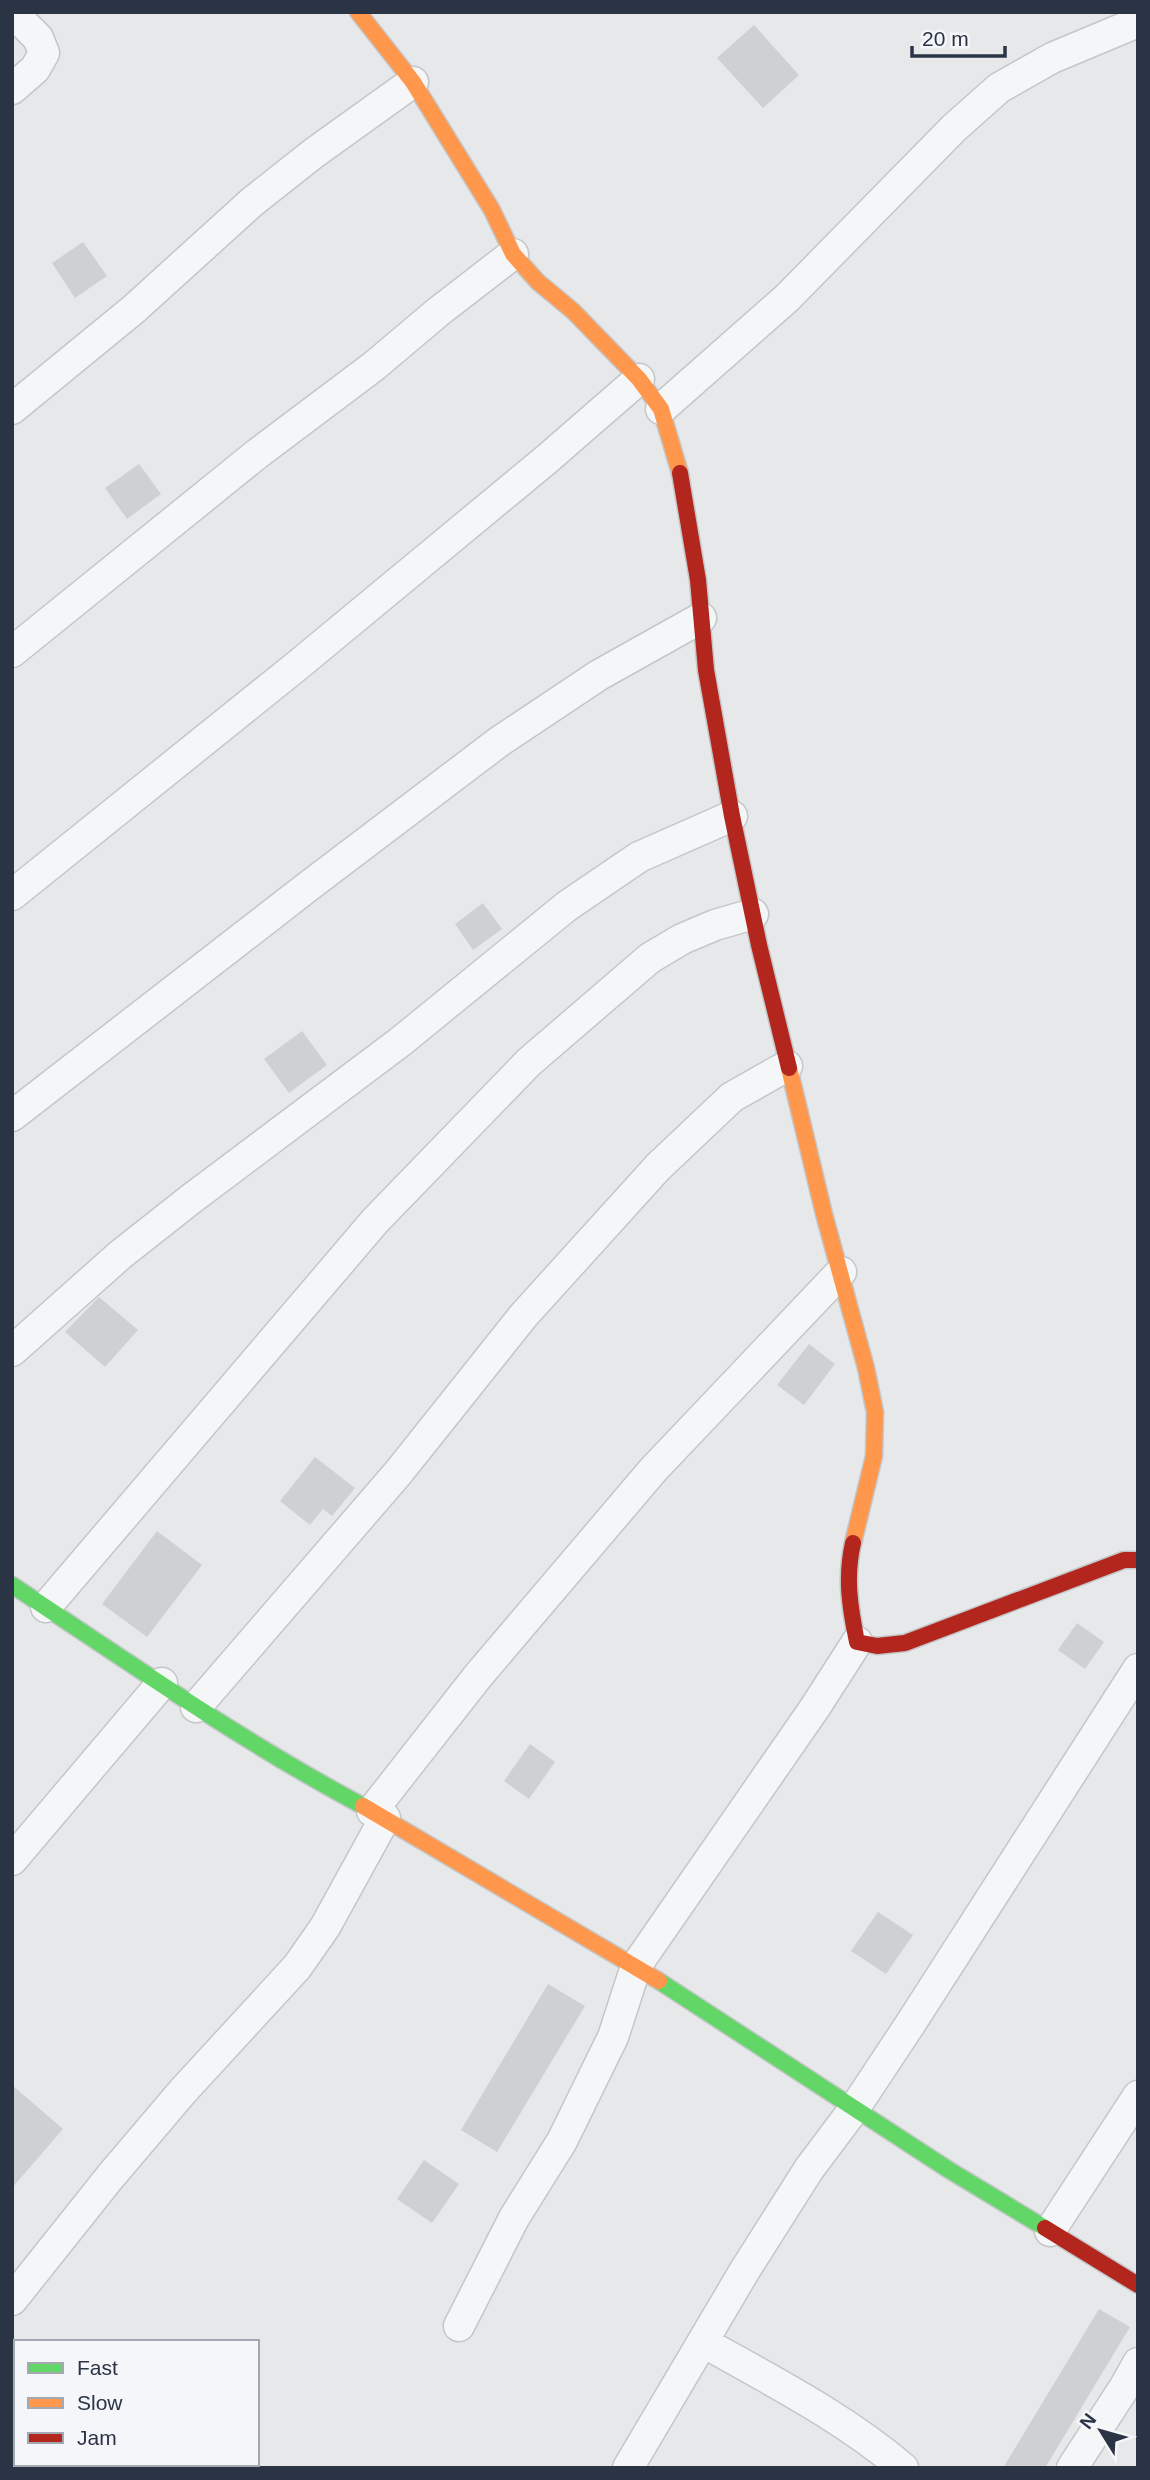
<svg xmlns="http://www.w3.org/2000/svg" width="1150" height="2480" viewBox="0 0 1150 2480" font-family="Helvetica,sans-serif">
<rect width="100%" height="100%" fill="#e6e8ea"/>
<!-- building -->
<path fill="#ced0d3" d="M754,25L799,75L763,108L717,58Z
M83,242L107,276L75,298L52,263Z
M139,464L161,494L127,519L105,488Z
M483,903L502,929L473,950L455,924Z
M302,1031L327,1065L289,1093L264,1059Z
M99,1297L138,1330L105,1367L65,1332Z
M809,1344L835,1364L804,1405L777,1385Z
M315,1457L355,1488L332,1516L323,1509L310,1525L280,1501Z
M157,1531L202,1565L147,1637L102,1604Z
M1077,1623L1104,1642L1085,1669L1058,1650Z
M530,1744L555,1762L529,1799L504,1781Z
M878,1912L913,1935L886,1974L851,1951Z
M548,1984L585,2006L497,2152L461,2130Z
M12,2085L63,2129L12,2188Z
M424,2160L459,2184L432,2223L397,2199Z
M1099,2309L1130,2327L1045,2468H1003Z"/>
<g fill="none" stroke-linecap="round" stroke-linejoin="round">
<defs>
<path id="street" d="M12,89L35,69L44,53L38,38L12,12
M12,409L134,309L252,202L314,153L413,82
M661,409L787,298L954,128L999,88L1052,58L1138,22
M12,652L257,454L374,366L438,312L513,254
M12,895L298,665L547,459L639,379
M12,1116L310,885L500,741L599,675L701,618
M12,1351L120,1255L191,1199L400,1042L567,906L639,857L732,816
M46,1607L375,1221L529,1062L650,958L682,939L715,925L753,914
M196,1707L398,1473L524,1315L658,1167L732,1097L787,1066
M372,1811L478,1676L653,1470L841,1272
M12,1860L162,1683
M1050,2231L1138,2096
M12,2300L110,2177L183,2091L297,1967L325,1927L385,1818
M459,2326L514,2218L562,2141L613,2037L636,1966L816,1706L857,1642
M703,2342C772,2381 843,2417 903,2468
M628,2468L745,2270L809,2169L854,2109L909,2026L1138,1669
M1072,2468L1124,2388L1138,2363"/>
<path id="fast" d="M12,1585C127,1661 241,1741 363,1806
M659,1981L949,2170L1045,2228"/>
<path id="slow" d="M358,12L413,82L492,210L513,254L538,282L573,311L639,379L661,409L680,473
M789,1068L824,1214L866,1368L875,1412L874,1456L853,1543
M363,1806L659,1981"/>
<path id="jam" d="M680,473L698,580L706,670L732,816L759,945L789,1068
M853,1543C845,1578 850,1608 857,1642L877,1646L905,1643L1124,1560H1138
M1045,2228L1138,2285"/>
</defs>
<!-- street casing -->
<use href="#street" stroke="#c4c6c8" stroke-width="33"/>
<!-- fast casing -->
<use href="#fast" stroke="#c4c6c8" stroke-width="19"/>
<!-- slow casing -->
<use href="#slow" stroke="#c4c6c8" stroke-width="19"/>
<!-- jam casing -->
<use href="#jam" stroke="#c4c6c8" stroke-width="19"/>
<!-- street -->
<use href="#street" stroke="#f5f6f7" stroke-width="30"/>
<!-- fast -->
<use href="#fast" stroke="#63d668" stroke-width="16"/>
<!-- slow -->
<use href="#slow" stroke="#ff974d" stroke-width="16"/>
<!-- jam -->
<use href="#jam" stroke="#b3261e" stroke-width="16"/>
</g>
<!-- border -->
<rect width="1150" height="2480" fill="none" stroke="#2b3445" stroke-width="28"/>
<!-- legend -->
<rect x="14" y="2340" width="245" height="126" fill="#f4f6f9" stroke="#a4a8b1" stroke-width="2"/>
<rect x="28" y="2363" width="35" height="10" fill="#63d668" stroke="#a4a8b1" stroke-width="2"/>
<text x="77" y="2375" font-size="21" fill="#2b3445">Fast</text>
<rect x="28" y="2398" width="35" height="10" fill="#ff974d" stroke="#a4a8b1" stroke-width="2"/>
<text x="77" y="2410" font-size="21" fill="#2b3445">Slow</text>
<rect x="28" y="2433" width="35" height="10" fill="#b3261e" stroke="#a4a8b1" stroke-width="2"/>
<text x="77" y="2445" font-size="21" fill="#2b3445">Jam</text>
<!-- north arrow -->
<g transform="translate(1101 2431) rotate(307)" stroke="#f4f6f9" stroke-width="5" paint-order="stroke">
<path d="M0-5L12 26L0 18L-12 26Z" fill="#2b3445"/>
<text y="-10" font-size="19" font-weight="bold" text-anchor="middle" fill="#2b3445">N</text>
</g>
<!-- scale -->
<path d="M912 46v10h93v-10" fill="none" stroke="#2b3445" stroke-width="3.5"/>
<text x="922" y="46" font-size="21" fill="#2b3445" stroke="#f4f6f9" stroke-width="5" paint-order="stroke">20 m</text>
</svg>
